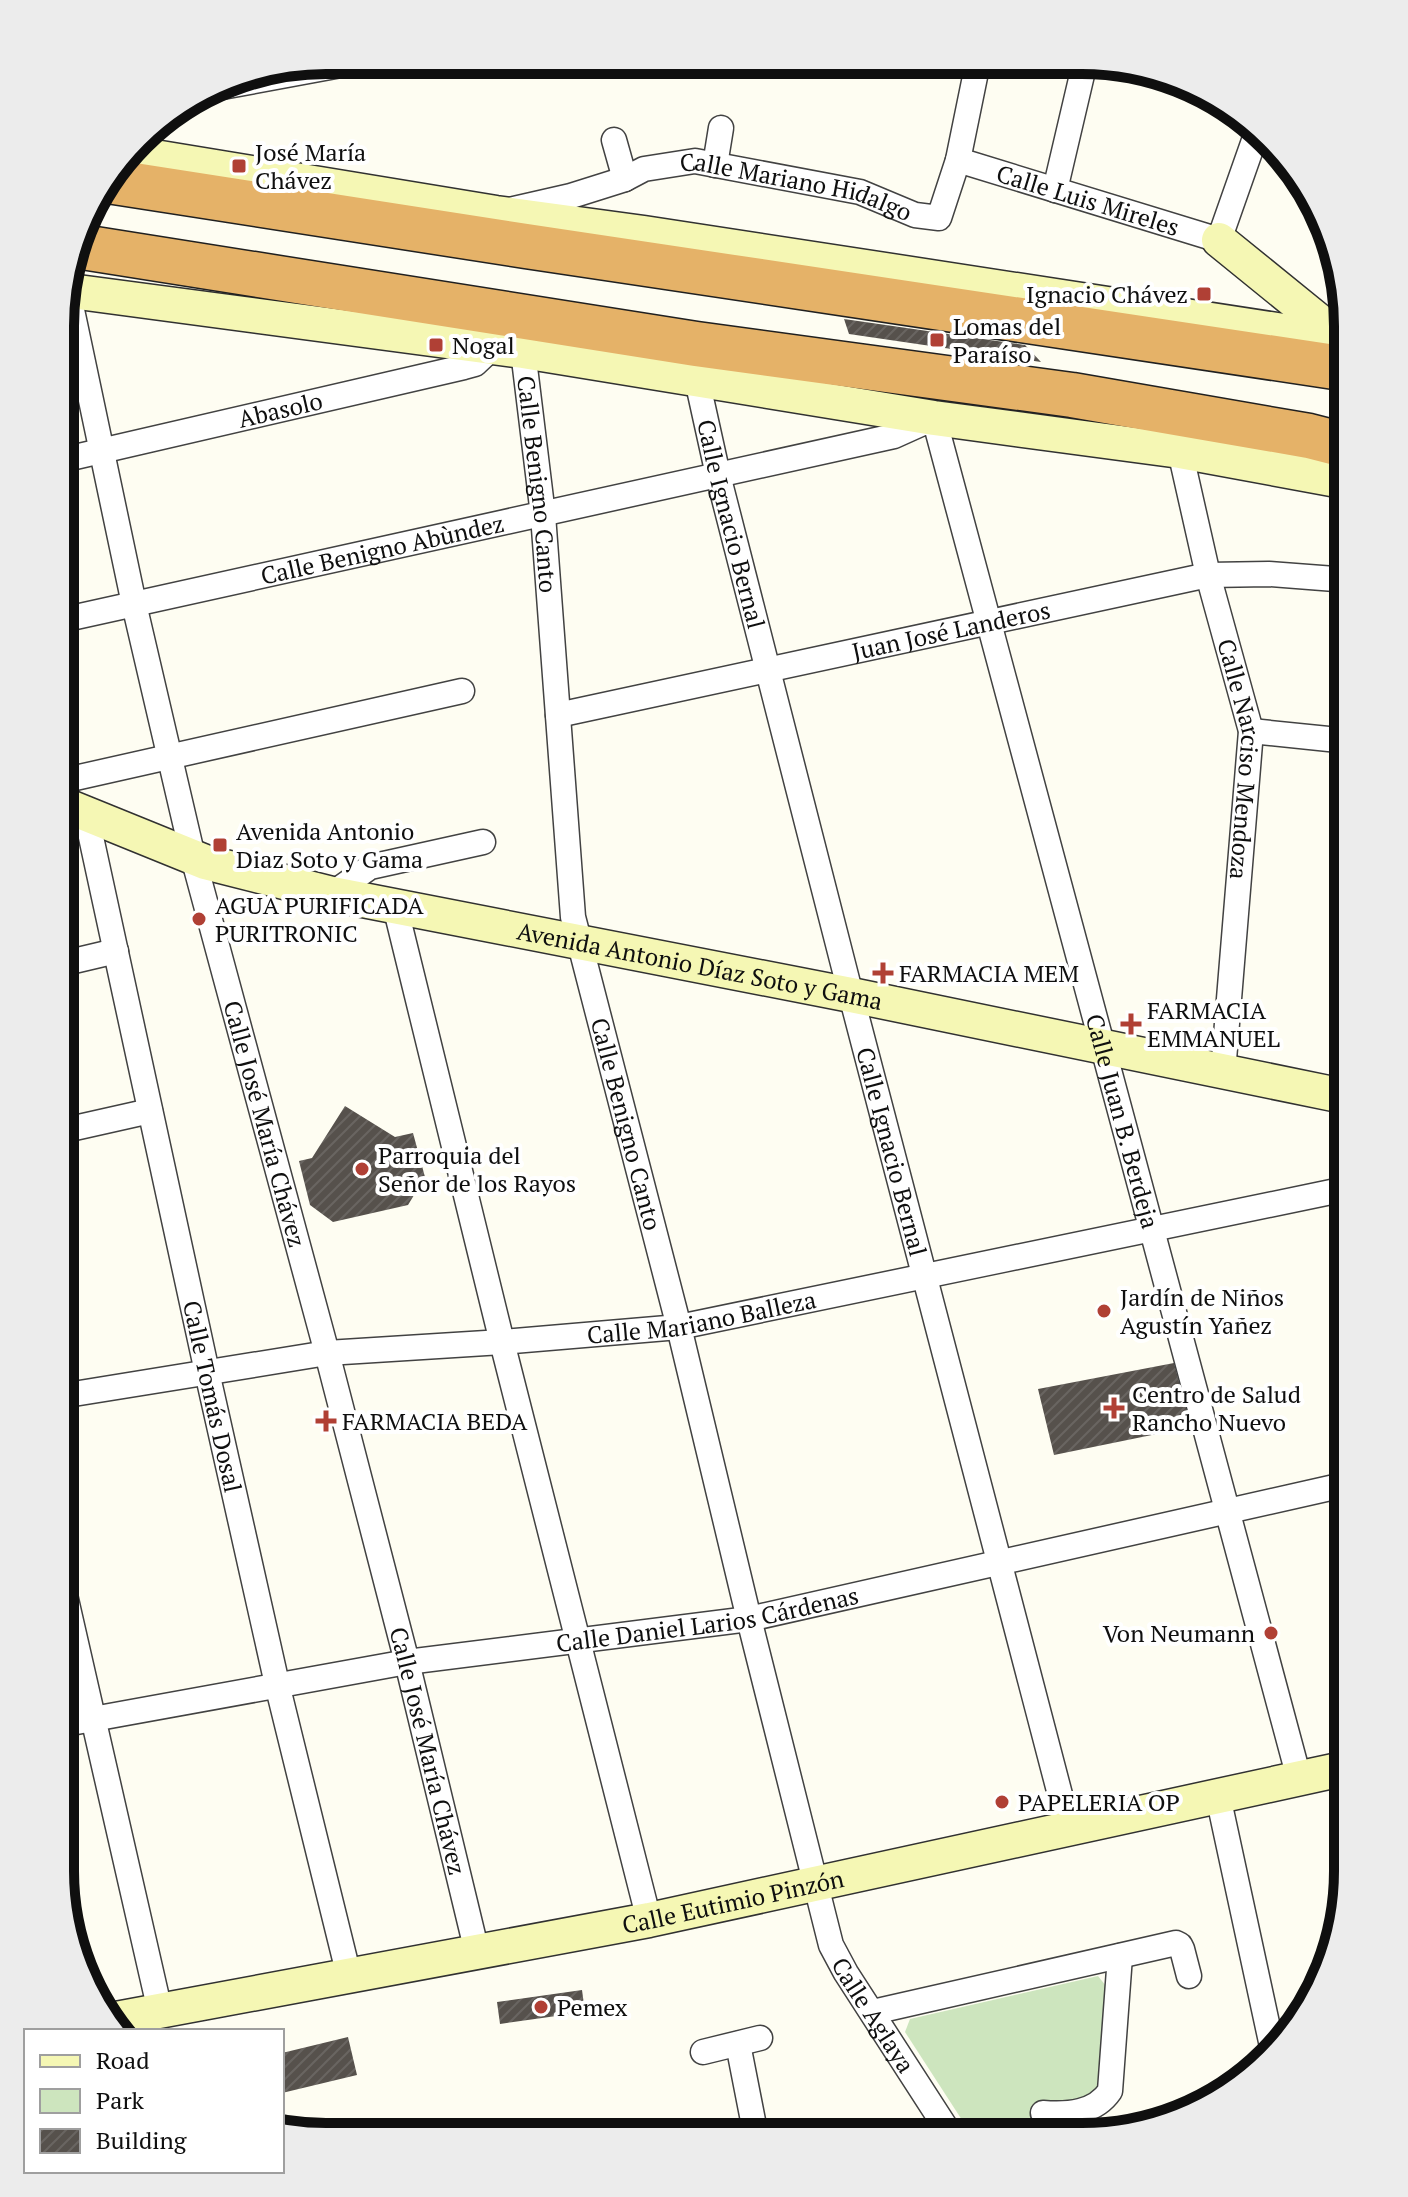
<svg xmlns="http://www.w3.org/2000/svg" width="1408" height="2197" viewBox="0 0 1408 2197" font-family="'PT Serif',serif">
<defs>
<pattern id="building-hatch" width="6" height="6" patternUnits="userSpaceOnUse" patternTransform="scale(2)"><rect width="6" height="6" fill="#56514c"/><path d="M-1 1l2-2M0 6l6-6M5 7l2-2" fill="none" stroke="#696561"/></pattern>
</defs>
<rect width="100%" height="100%" fill="#fefdf2"/>
<!-- green -->
<path fill="#cde5be" d="M1098,1976L1110,1991L1098,2116L1015,2137H973L905,2032L910,2019Z"/>
<!-- building -->
<path fill="url(#building-hatch)" d="M844,319L1025,345L1041,362L849,334Z
M345,1106L395,1137L413,1133L425,1177L408,1205L333,1222L310,1205L299,1161L312,1158Z
M1174,1363L1191,1427L1054,1455L1038,1389Z
M582,1990L585,2012L500,2024L497,2002Z
M348,2037L357,2075L282,2093V2053Z"/>
<g fill="none" stroke-linecap="round" stroke-linejoin="round">
<defs>
<g id="street">
<path d="M211,89L368,60"/>
<path d="M614,140L625,179"/>
<path id="s1" d="M958,160L1219,240L1257,132"/>
<path d="M715,165L721,128"/>
<path d="M1055,190L1085,62"/>
<path id="s2" d="M514,209L571,196L625,179L644,169L695,161L860,192L915,215L939,218L958,160L978,62"/>
<path id="s3" d="M68,291L134,604L193,857L327,1353L407,1662L477,1952"/>
<path id="s4" d="M523,351L543,515L573,917L679,1327L749,1619L831,1945L846,1973L952,2137"/>
<path id="s5" d="M697,380L718,475L851,995L1069,1829"/>
<path id="s6" d="M1180,451L1208,575L1251,731L1223,1072"/>
<path id="s7" d="M62,460L464,367L475,364L493,347"/>
<path id="s8" d="M62,620L894,436L934,418L1299,1778"/>
<path id="s9" d="M558,715L1208,575L1269,574L1348,580"/>
<path d="M1251,731L1348,741"/>
<path d="M62,784L75,778L462,691"/>
<path id="s10" d="M86,814L207,1372L277,1684L349,1976"/>
<path d="M332,894L370,867L483,842"/>
<path d="M395,906L502,1342L649,1920"/>
<path d="M61,964L116,951"/>
<path d="M61,1131L150,1111"/>
<path id="s11" d="M61,1396L327,1353L502,1342L679,1327L1336,1191"/>
<path d="M60,1573L160,2011"/>
<path id="s12" d="M60,1725L407,1662L749,1619L1348,1484"/>
<path d="M1218,1796L1273,2051"/>
<path d="M873,2012L1176,1943L1180,1945L1182,1949L1189,1976"/>
<path d="M738,2044L756,2136"/>
<path d="M703,2052L760,2038"/>
<path d="M1043,2113C1068,2115 1095,2113 1110,2091L1120,1956"/>
</g>
<g id="secondary">
<path d="M130,153L496,213L644,233L1348,341"/>
<path d="M1219,240L1341,339"/>
<path d="M63,290L523,351L934,418L1180,451L1348,482"/>
<path id="s13" d="M62,804L205,862L332,894L851,995L1348,1097"/>
<path id="s14" d="M116,2019L649,1920L1347,1768"/>
</g>
<path id="highway" d="M108,181L526,246L1348,369
M76,246L696,344L1072,395L1309,436L1348,446"/>
</defs>
<!-- street casing -->
<use href="#street" stroke="#424242" stroke-width="27"/>
<!-- secondary casing -->
<use href="#secondary" stroke="#313131" stroke-width="37"/>
<!-- highway casing -->
<use href="#highway" stroke="#202020" stroke-width="47"/>
<!-- street -->
<use href="#street" stroke="#fff" stroke-width="24"/>
<!-- secondary -->
<use href="#secondary" stroke="#f5f7b4" stroke-width="34"/>
<!-- highway -->
<use href="#highway" stroke="#e5b268" stroke-width="44"/>
</g>
<!-- markers -->
<g fill="#b04035" stroke="#fff" stroke-width="3">
<rect x="231" y="158" width="16" height="16" rx="4"/>
<rect x="1196" y="286" width="16" height="16" rx="4"/>
<rect x="929" y="332" width="16" height="16" rx="4"/>
<rect x="428" y="337" width="16" height="16" rx="4"/>
<rect x="212" y="837" width="16" height="16" rx="4"/>
<circle cx="199" cy="919" r="8"/>
<path d="M879 961h8v8h8v8h-8v8h-8v-8h-8v-8h8z"/>
<path d="M1127 1012h8v8h8v8h-8v8h-8v-8h-8v-8h8z"/>
<circle cx="362" cy="1169" r="8"/>
<circle cx="1104" cy="1311" r="8"/>
<path d="M1110 1396h8v8h8v8h-8v8h-8v-8h-8v-8h8z"/>
<path d="M322 1409h8v8h8v8h-8v8h-8v-8h-8v-8h8z"/>
<circle cx="1271" cy="1633" r="8"/>
<circle cx="1002" cy="1802" r="8"/>
<circle cx="541" cy="2007" r="8"/>
</g>
<g text-anchor="middle" dominant-baseline="central" stroke-width="8" stroke-linejoin="round" paint-order="stroke">
<!-- poi labels -->
<g font-size="24" fill="#0f0f0f" stroke="#fff" text-anchor="start">
<text x="255" y="152">José María<tspan x="255" dy="28">Chávez</tspan></text>
<text x="1188" y="294" text-anchor="end">Ignacio Chávez</text>
<text x="953" y="326">Lomas del<tspan x="953" dy="28">Paraíso</tspan></text>
<text x="452" y="345">Nogal</text>
<text x="236" y="831">Avenida Antonio<tspan x="236" dy="28">Diaz Soto y Gama</tspan></text>
<text x="215" y="905">AGUA PURIFICADA<tspan x="215" dy="28">PURITRONIC</tspan></text>
<text x="899" y="973">FARMACIA MEM</text>
<text x="1147" y="1010">FARMACIA<tspan x="1147" dy="28">EMMANUEL</tspan></text>
<text x="378" y="1155">Parroquia del<tspan x="378" dy="28">Señor de los Rayos</tspan></text>
<text x="1120" y="1297">Jardín de Niños<tspan x="1120" dy="28">Agustín Yañez</tspan></text>
<text x="1132" y="1394">Centro de Salud<tspan x="1132" dy="28">Rancho Nuevo</tspan></text>
<text x="342" y="1421">FARMACIA BEDA</text>
<text x="1255" y="1633" text-anchor="end">Von Neumann</text>
<text x="1018" y="1802">PAPELERIA OP</text>
<text x="557" y="2007">Pemex</text>
</g>
<!-- street labels -->
<g font-size="24" fill="#0f0f0f" stroke="#fff">
<text stroke="none"><textPath href="#s2" startOffset="292">Calle Mariano Hidalgo</textPath></text>
<text stroke="none"><textPath href="#s1" startOffset="136">Calle Luis Mireles</textPath></text>
<text stroke="none"><textPath href="#s7" startOffset="224">Abasolo</textPath></text>
<text stroke="none"><textPath href="#s4" startOffset="134">Calle Benigno Canto</textPath></text>
<text stroke="none"><textPath href="#s5" startOffset="148">Calle Ignacio Bernal</textPath></text>
<text stroke="none"><textPath href="#s8" startOffset="328">Calle Benigno Abùndez</textPath></text>
<text stroke="none"><textPath href="#s9" startOffset="402">Juan José Landeros</textPath></text>
<text stroke="none"><textPath href="#s6" startOffset="316">Calle Narciso Mendoza</textPath></text>
<text stroke="none"><textPath href="#s13" startOffset="660">Avenida Antonio Díaz Soto y Gama</textPath></text>
<text stroke="none"><textPath href="#s8" startOffset="1624">Calle Juan B. Berdeja</textPath></text>
<text stroke="none"><textPath href="#s3" startOffset="856">Calle José María Chávez</textPath></text>
<text stroke="none"><textPath href="#s4" startOffset="782">Calle Benigno Canto</textPath></text>
<text stroke="none"><textPath href="#s5" startOffset="796">Calle Ignacio Bernal</textPath></text>
<text stroke="none"><textPath href="#s11" startOffset="646">Calle Mariano Balleza</textPath></text>
<text stroke="none"><textPath href="#s10" startOffset="596">Calle Tomás Dosal</textPath></text>
<text stroke="none"><textPath href="#s12" startOffset="656">Calle Daniel Larios Cárdenas</textPath></text>
<text stroke="none"><textPath href="#s3" startOffset="1504">Calle José María Chávez</textPath></text>
<text stroke="none"><textPath href="#s14" startOffset="628">Calle Eutimio Pinzón</textPath></text>
<text stroke="none"><textPath href="#s4" startOffset="1710">Calle Aglaya</textPath></text>
</g>
</g>
<!-- crop -->
<path d="M0 0H1408V2197H0ZM326 74H1082A252 252 0 0 1 1334 326V1871A252 252 0 0 1 1082 2123H326A252 252 0 0 1 74 1871V326A252 252 0 0 1 326 74Z" fill="#ececec" fill-rule="evenodd"/>
<path fill="none" stroke="#0f0f0f" stroke-width="10" d="M326 74H1082A252 252 0 0 1 1334 326V1871A252 252 0 0 1 1082 2123H326A252 252 0 0 1 74 1871V326A252 252 0 0 1 326 74Z"/>
<!-- legend -->
<rect x="24" y="2029" width="260" height="144" fill="#ffffff" stroke="#9f9f9f" stroke-width="2"/>
<rect x="40" y="2055" width="40" height="12" fill="#f5f7b4" stroke="#9f9f9f" stroke-width="2"/>
<text x="96" y="2069" font-size="24" fill="#0f0f0f">Road</text>
<rect x="40" y="2089" width="40" height="24" fill="#cde5be" stroke="#9f9f9f" stroke-width="2"/>
<text x="96" y="2109" font-size="24" fill="#0f0f0f">Park</text>
<rect x="40" y="2129" width="40" height="24" fill="url(#building-hatch)" stroke="#9f9f9f" stroke-width="2"/>
<text x="96" y="2149" font-size="24" fill="#0f0f0f">Building</text>
</svg>
